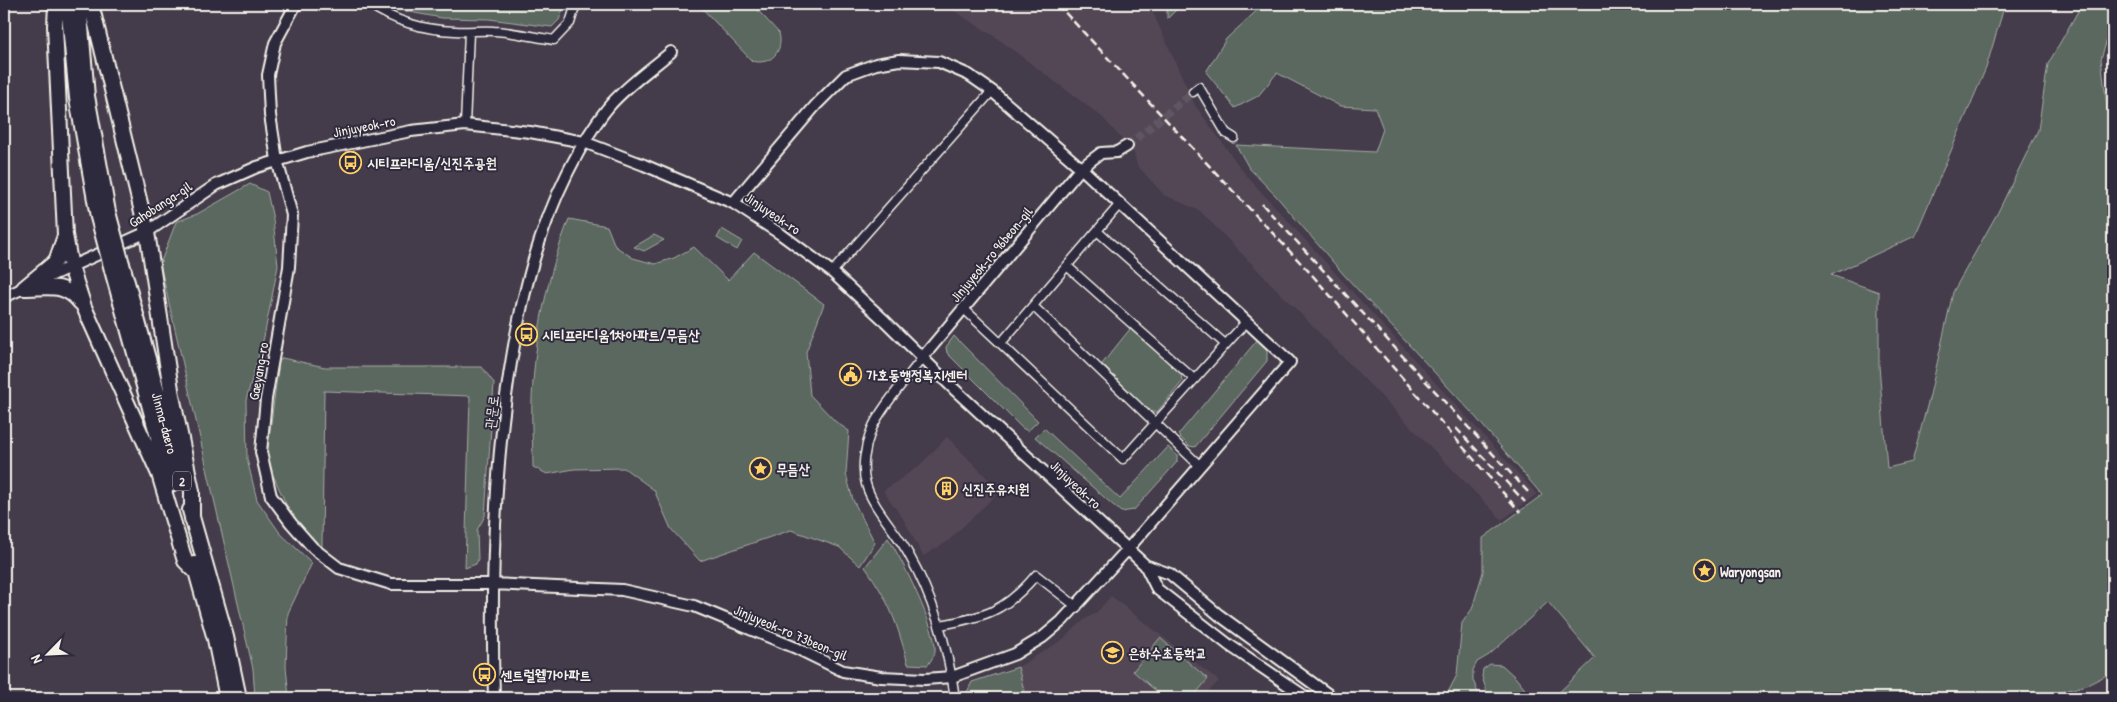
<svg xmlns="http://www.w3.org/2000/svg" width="2117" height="702" viewBox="0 0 2117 702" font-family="'Patrick Hand','Poor Story',sans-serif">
<rect width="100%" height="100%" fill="#443b4b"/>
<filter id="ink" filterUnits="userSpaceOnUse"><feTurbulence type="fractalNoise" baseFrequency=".02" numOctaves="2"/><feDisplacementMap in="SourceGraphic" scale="10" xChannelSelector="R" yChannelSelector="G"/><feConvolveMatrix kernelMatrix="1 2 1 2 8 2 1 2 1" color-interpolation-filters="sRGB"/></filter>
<g filter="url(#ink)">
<!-- built -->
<path fill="#534755" d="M943,4H1149L1195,105L1245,174L1537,494L1502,520L1200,211L1164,195L1137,165L1134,153L1102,117L994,36Z
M947,437L1000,491L947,542L923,556L904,520L883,491L919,466Z
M1111,596L1219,681L1202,698H1026L1018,667L1062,640L1085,619L1096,613Z"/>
<!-- green -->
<path fill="#5a685f" stroke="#a7aca4" d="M402,4H565L559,20L552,27L489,19L442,18L404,11Z
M698,4H752L779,33C784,51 771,66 752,61Z
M1167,4H1182L1167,19Z
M1264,4H2005L1986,68L1915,236L1831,275L1879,292V365L1887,468L1912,462L1930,395L1953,292L1998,212L2038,130L2048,64L2082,4H2113V19L2101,59L2110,131H2113V672L2087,685L2040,698H1553L1595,658L1548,602L1489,655L1477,662L1473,670V680L1480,698H1445L1457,675L1462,623L1472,609L1483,572V538L1542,495L1472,413L1345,276L1276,196L1249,168L1236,145L1375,152L1383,129L1375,108L1340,106L1277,73L1258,96L1235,108L1206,72L1226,39Z
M250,184L267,192L273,219L278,266L264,337L246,400L247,459L257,500L280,533L312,563L288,613L286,666L289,698H255L253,669L160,264L176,222L197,214Z
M569,219L607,226L615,246L633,258L655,264L674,258L694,247L728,280L754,252L824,304L806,352L810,395L836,422L849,431L846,474L853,500L875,543L860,566L839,547L791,530L700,561L671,529L654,490L624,468L574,469L547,474L533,467C533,444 531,421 532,398C535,337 547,276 569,219Z
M722,229L742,241L737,250L717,238Z
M654,235L664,240L644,251L634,247Z
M1130,329L1181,373L1182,382L1157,412H1150L1102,364Z
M954,336L1038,421L1028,431L1022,428L947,353L946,347Z
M1258,339L1267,349V361L1195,447L1189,446L1178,435Z
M282,358L325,367H482L494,383L485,516L477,530L478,560L476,564L465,568L470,396L324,391L322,547L304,531L286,504L273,475L267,454L279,362Z
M1044,428L1120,499L1168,447L1177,455V462L1134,510L1121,512L1035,437Z
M888,538C900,555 938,632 935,651C935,656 930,661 928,665L908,664C897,623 890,602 865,567Z
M1160,638L1208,679L1192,698H1164L1133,671Z
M1490,664L1502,665L1515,677L1532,698H1489L1482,677L1483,669Z
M1018,667L1026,698H967L966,694L972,682Z"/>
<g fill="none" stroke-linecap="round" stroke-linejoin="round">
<!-- street-tunnel -->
<path stroke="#5e5663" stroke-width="8" stroke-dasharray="8 4" stroke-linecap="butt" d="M1127,146L1193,92"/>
<defs>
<path id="street" d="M369,4C394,21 425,30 455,31C468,32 481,30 494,31C514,32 534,37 554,40L570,23L576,4
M1193,92L1199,87L1226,133L1234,138
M465,125L469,32
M1097,231L1225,344
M1067,266L1194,379
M832,272L992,91
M1033,306L1200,466
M963,308L1123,459L1246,322
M1001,343L1119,205
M923,357C909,376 878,411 871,431C865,447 861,468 866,484C872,507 897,532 909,555C934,599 948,648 955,698
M940,625C985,617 1006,611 1036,575L1077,607"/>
<path id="secondary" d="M296,4L275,43L268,75L270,115L277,160L292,215L289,267L266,399L261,452L271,496L291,523L313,548L339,568L391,584H492L622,590L694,606L796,648L843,671L881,677L925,679L952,677L1015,654L1043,637L1062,621L1127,550L1290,362L1081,168L992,91L969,75L939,62L899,60L876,64L846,75L816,105L733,203
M4,297L147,232L216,185L257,167L307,152L411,131L465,125L530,132L584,142L644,165L733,203L782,235L832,272L885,321L954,389L1145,565L1170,574L1219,615L1333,698
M923,357L1081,168L1101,153L1117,152L1127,146
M1145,565L1157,589L1229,645L1307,698
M494,698C491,597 493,496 506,396C517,318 532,245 567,174C579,150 593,125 611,104C629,84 651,69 671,52"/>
<path id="highway" d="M56,4L55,26L65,235L71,267L84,307L159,474L185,561L196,572
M68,4L77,98L98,217
M79,4L87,96L108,212
M91,4L147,232L172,396L192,491V519
M65,236L57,259L53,264L24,288C49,288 64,282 81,303
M122,264L180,475
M112,270L171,484
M190,510L226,637L239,698
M194,564L215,639L227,698"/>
</defs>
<!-- street casing -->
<use href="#street" stroke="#f4f1e8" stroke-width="11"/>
<!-- secondary casing -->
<use href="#secondary" stroke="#f4f1e8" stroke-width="14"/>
<!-- highway casing -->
<use href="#highway" stroke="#f4f1e8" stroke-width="18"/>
<!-- street -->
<use href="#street" stroke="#2f2a3d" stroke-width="8"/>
<!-- secondary -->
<use href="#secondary" stroke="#2f2a3d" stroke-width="10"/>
<!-- highway -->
<use href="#highway" stroke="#2f2a3d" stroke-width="14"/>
<!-- rail -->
<path stroke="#f4f1e8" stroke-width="2.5" stroke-dasharray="8 4" stroke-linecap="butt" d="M1057,4L1313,276L1520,512
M1262,204L1529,493
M1456,428L1525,502"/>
<defs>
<path id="highway-bridge" d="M108,212L122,264
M98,217L112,270"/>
</defs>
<!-- highway-bridge casing -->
<use href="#highway-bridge" stroke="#f4f1e8" stroke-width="18" stroke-linecap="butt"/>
<!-- highway-bridge -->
<use href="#highway-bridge" stroke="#2f2a3d" stroke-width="14"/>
</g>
</g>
<!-- icons -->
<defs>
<symbol id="bus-ring" viewBox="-11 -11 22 22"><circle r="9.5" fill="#2f2a3d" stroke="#ffd166" stroke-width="1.5"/><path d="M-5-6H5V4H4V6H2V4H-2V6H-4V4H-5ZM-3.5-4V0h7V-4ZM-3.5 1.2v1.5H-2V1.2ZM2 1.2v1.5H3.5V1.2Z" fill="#ffd166"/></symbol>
<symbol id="civic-ring" viewBox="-11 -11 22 22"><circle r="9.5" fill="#2f2a3d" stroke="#ffd166" stroke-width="1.5"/><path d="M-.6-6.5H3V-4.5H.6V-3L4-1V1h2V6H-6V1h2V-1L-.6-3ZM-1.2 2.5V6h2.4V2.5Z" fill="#ffd166"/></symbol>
<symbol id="sight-ring" viewBox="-11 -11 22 22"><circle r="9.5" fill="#2f2a3d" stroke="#ffd166" stroke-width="1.5"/><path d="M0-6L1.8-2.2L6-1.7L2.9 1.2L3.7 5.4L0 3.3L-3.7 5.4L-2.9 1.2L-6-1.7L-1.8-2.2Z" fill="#ffd166"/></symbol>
<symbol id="building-ring" viewBox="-11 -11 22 22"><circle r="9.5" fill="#2f2a3d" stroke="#ffd166" stroke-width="1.5"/><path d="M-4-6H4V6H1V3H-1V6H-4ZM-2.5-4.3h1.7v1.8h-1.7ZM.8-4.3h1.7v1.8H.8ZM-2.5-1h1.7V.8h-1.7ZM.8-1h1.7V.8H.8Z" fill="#ffd166"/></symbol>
<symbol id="school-ring" viewBox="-11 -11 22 22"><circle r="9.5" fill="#2f2a3d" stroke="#ffd166" stroke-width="1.5"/><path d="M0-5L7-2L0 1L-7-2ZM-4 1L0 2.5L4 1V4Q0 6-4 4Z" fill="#ffd166"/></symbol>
</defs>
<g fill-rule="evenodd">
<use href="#bus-ring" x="338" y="150" width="25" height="25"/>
<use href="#bus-ring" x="514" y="322" width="25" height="25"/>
<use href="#civic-ring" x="838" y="362" width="25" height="25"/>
<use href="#sight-ring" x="748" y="456" width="25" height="25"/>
<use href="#building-ring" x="934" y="476" width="25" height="25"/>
<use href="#sight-ring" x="1692" y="558" width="25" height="25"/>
<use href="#school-ring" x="1100" y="640" width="25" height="25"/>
<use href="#bus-ring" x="472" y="662" width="25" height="25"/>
</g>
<g text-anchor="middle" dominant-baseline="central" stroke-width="4" stroke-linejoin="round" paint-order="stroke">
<!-- shield labels -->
<rect fill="#2f2a3d" stroke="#b9b5b5" stroke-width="1" x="173" y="471.5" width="18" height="19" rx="4"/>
<g font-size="12" font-weight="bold" fill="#f4f1e8">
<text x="182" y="481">2</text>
</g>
<!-- street labels -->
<g font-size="14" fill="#f4f1e8" stroke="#2f2a3d">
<text transform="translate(364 126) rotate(-11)">Jinjuyeok-ro</text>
<text transform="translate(160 204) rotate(-33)">Gahobanga-gil</text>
<text transform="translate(773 213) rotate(34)">Jinjuyeok-ro</text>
<text transform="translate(991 254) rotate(-50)">Jinjuyeok-ro 96beon-gil</text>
<text transform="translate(258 371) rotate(-80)">Gaeyang-ro</text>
<text transform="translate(491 412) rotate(-83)">관문로</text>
<text transform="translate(165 423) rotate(75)">Jinma-daero</text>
<text transform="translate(1076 484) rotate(43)">Jinjuyeok-ro</text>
<text transform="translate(791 632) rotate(23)">Jinjuyeok-ro 73beon-gil</text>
</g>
<!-- poi labels -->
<g font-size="14" font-weight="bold" fill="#f4f1e8" stroke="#2f2a3d" text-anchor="start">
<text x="367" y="162">시티프라디움/신진주공원</text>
<text x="542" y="334">시티프라디움1차아파트/무듬산</text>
<text x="866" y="374">가호동행정복지센터</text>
<text x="776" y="468">무듬산</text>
<text x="962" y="488">신진주유치원</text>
<text x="1720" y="571">Waryongsan</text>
<text x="1128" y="652">은하수초등학교</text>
<text x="501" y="674">센트럴웰가아파트</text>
</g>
</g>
<!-- margin -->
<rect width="2117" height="702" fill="none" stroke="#2f2a3d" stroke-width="20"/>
<rect x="10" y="10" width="2097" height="682" fill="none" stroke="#f4f1e8" stroke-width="2" filter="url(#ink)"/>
<!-- north arrow -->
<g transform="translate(48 654) rotate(246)" stroke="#2f2a3d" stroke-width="4" paint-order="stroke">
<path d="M0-4L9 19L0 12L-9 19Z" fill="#f4f1e8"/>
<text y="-8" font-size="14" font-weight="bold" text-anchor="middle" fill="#f4f1e8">N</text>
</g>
</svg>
